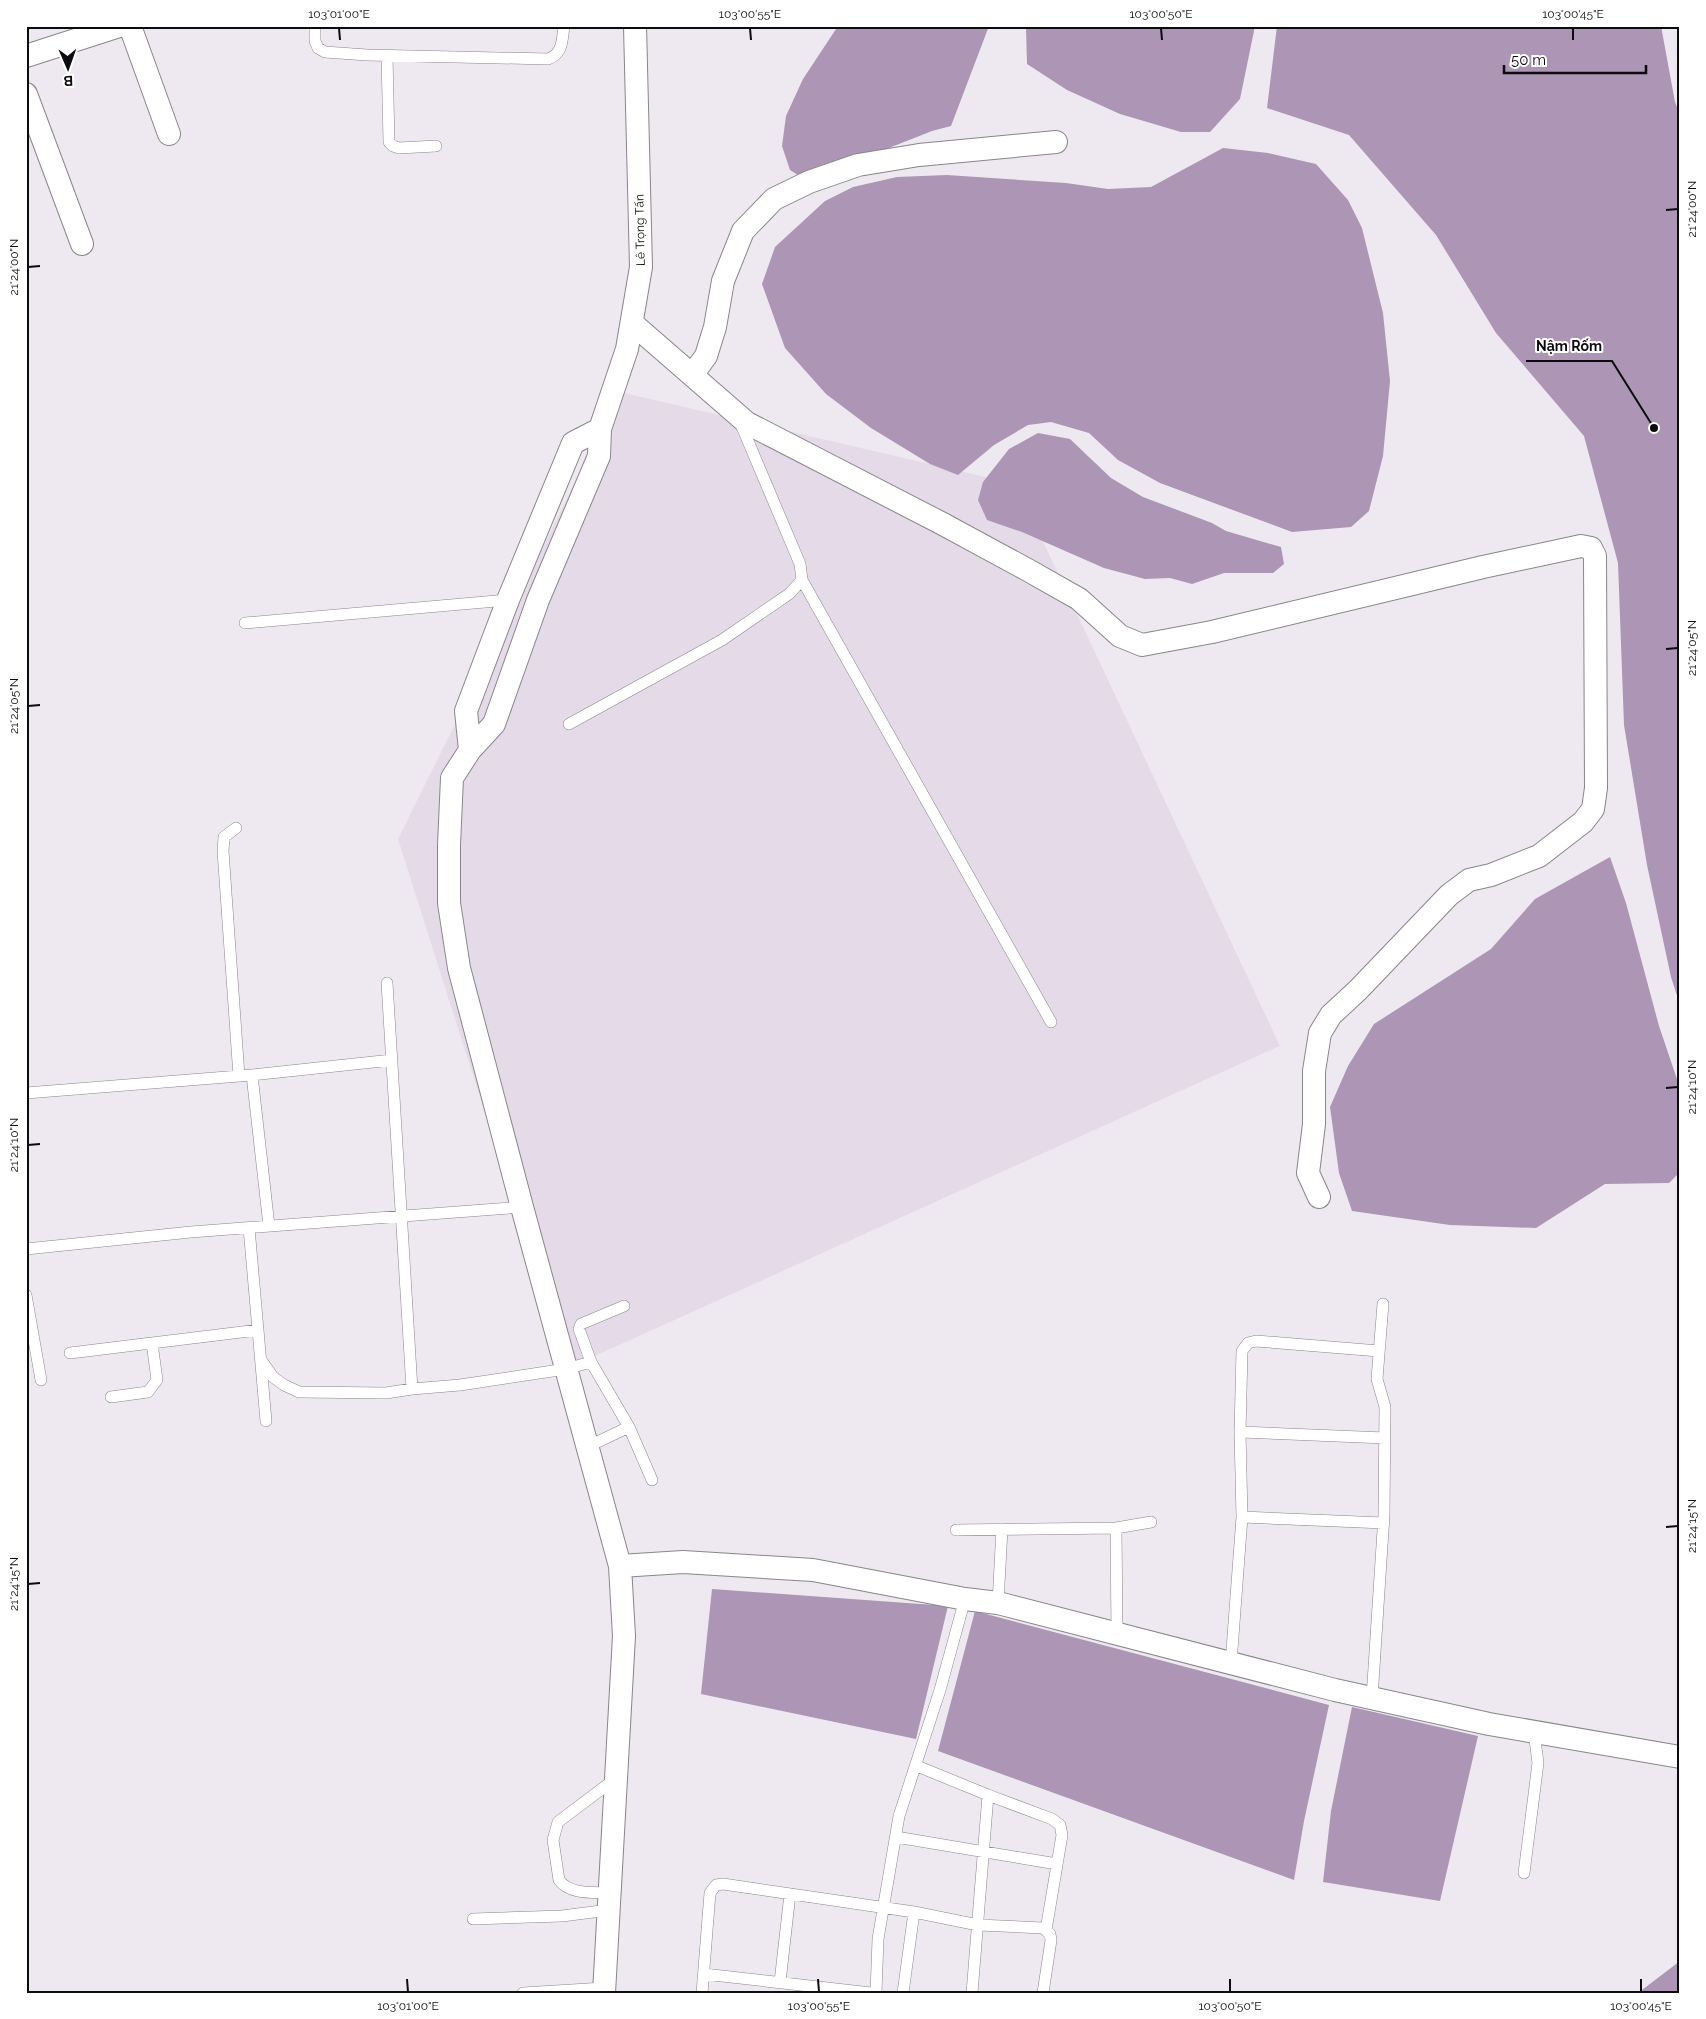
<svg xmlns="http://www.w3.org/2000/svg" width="1706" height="2019" viewBox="0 0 1706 2019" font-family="Raleway,sans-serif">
<rect width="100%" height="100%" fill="#eee9f0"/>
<!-- built -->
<path fill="#e5dbe8" d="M620,392L1016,484L1280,1046L566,1369L398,839Z"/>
<!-- water -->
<path fill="#ac95b5" d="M838,26H989L951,126L932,131L866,157L801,177L790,170L782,146L786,116L803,79Z
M1026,26H1255L1240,99L1210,132H1181L1120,114L1067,90L1027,64Z
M1277,26H1661L1675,102L1680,114V1005L1671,977L1647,865L1624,725L1618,563L1584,436L1496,333L1436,235L1349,135L1267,108Z
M1223,148L1268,153L1316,164L1348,200L1362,228L1383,313L1390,381L1383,456L1369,511L1351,527L1292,532L1160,483L1118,460L1089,433L1051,422L1028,425L994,445L958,475L930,464L871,428L826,394L785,348L762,284L775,247L825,201L853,187L897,177L947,175L1066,183L1108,189L1151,187Z
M1038,433L1070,439L1111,478L1143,497L1212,523L1226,531L1281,547L1284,564L1273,573H1224L1192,584L1170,578L1145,579L1104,568L1022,532L987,520L978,500L983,482L1009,449Z
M1610,857L1626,903L1659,1026L1680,1088V1172L1669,1183L1605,1184L1536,1228L1450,1225L1352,1211L1339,1173L1330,1107L1348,1066L1374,1024L1491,949L1535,899Z
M712,1589L948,1606L916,1739L701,1694Z
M975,1611L1329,1705L1304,1821L1294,1880L938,1751Z
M1352,1707L1478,1736L1440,1901L1323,1882L1331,1811Z
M1680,1961V1993H1638Z"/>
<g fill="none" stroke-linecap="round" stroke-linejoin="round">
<defs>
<path id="service" d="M315,26V41L318,48L325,52L367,55L548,59C563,54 562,40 564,26
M387,56L389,142L393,146L399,148L436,146
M802,580L1051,1022
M245,623L508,600
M569,724L722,640L789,594L802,580L800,564L740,422
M236,828L224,837L223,851L239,1076
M252,1075L269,1226
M26,1093L252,1075L392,1060
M249,1228L266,1421
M26,1249L191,1232L522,1207
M26,1295L41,1380
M624,1306L581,1324L579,1329L591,1362L629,1427L652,1480
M70,1353L258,1330
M261,1360L273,1377L284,1385L299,1392L386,1393L412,1389L387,983
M412,1389L460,1385L566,1369L591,1362
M111,1397L148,1392L157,1380L152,1343
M1240,1432L1385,1438
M587,1447L629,1427
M1242,1517L1384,1523
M1116,1528L1117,1633
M956,1530L1116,1528L1151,1522
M998,1603L1002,1529
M1231,1663L1242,1517L1240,1432L1242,1351L1248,1343L1256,1341L1379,1351
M1372,1698L1384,1515L1385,1407L1377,1379L1383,1304
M917,1766L988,1795L1052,1819L1060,1825L1062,1835L1046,1930
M896,1837L1057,1864
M1524,1873L1538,1763L1534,1732
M610,1893C593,1892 570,1895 559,1880L553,1840L558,1822L615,1779
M473,1919L562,1916L609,1910
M704,1974L871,1993
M780,1982L790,1894
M523,1993L604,1988
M702,1993L710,1893L716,1885L723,1884L914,1912L978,1925L1043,1928L1050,1934L1051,1940L1043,1993
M876,1993L878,1939L899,1816L940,1690L965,1599
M903,1993L914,1912
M972,1993L988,1795"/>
<path id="minor" d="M130,26L169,134
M26,56L119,26
M26,94L82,244
M632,323L747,423L941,523L1026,569L1079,599L1120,636L1142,645L1212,632L1483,567L1581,546L1591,548L1595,556L1596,788L1593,809L1583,822L1539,856L1491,875L1469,880L1449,895L1358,990L1331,1015L1320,1033L1314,1071V1124L1308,1173L1319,1197
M692,375L706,356L715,327L723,281L743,231L774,199L809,182L858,165L919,155L1056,142
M470,750L466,711L508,600L573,443L600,429
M620,1566L683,1562L813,1570L965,1599L998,1603L1335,1690L1489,1724L1680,1757
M604,1993L624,1636L620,1566L522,1207L459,968L449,903V845L452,778L470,750L494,724L538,600L599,456L600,429L627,349L641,267L635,26"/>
</defs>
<!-- service casing -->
<use href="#service" stroke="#8a858b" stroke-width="12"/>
<!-- minor casing -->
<use href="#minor" stroke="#8a858b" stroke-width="24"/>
<!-- service -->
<use href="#service" stroke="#fff" stroke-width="11"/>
<!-- minor -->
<use href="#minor" stroke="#fff" stroke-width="22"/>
</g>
<!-- ticks -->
<path fill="none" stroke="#0c0b0d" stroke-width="2" d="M339,28L340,40M750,28L751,40M1161,28L1162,40M1573,28V40M1666,210L1678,209M28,267L40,266M1666,649L1678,648M28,706L40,705M1666,1088L1678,1087M28,1145L40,1144M1666,1527L1678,1526M28,1584L40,1583M407,1979L408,1992M818,1979L819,1992M1230,1979V1992M1641,1979V1992"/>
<g text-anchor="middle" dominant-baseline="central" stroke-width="4" stroke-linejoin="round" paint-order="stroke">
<!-- street labels -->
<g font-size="12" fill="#0c0b0d" stroke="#fff">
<text transform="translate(640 230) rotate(-91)">Lê Trọng Tấn</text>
</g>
</g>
<!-- callouts -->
<path fill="none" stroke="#0c0b0d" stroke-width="2" d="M1654 428L1612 361H1526"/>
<circle fill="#0c0b0d" stroke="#fff" stroke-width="2" cx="1654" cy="428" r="5"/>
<g font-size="14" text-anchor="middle" font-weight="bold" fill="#0c0b0d" stroke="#fff" stroke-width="4" stroke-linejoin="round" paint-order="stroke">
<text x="1569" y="351">Nậm Rốm</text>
</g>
<!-- border -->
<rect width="1706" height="2019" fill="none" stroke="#ffffff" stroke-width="55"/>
<!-- north arrow -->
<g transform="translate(68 68) rotate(178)" stroke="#ffffff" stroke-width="4" paint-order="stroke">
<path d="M0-4L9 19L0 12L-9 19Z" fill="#0c0b0d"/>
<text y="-8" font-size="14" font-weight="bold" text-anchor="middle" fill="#0c0b0d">B</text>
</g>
<!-- scale -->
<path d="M1504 65v8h142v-8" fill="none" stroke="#0c0b0d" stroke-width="2.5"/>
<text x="1511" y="65" font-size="15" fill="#0c0b0d" stroke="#ffffff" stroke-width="4" paint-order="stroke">50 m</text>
<rect x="28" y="28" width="1650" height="1964" fill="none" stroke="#0c0b0d" stroke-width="2"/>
<g font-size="12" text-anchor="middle" fill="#0c0b0d">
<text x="339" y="18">103°01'00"E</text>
<text x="750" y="18">103°00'55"E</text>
<text x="1161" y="18">103°00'50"E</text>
<text x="1573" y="18">103°00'45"E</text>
<text transform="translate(1692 209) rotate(-90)" y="4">21°24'00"N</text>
<text transform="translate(14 267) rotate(-90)" y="4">21°24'00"N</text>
<text transform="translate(1692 648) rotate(-90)" y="4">21°24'05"N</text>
<text transform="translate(14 706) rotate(-90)" y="4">21°24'05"N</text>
<text transform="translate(1692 1087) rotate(-90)" y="4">21°24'10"N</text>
<text transform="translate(14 1145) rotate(-90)" y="4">21°24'10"N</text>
<text transform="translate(1692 1526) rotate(-90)" y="4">21°24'15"N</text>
<text transform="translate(14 1584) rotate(-90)" y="4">21°24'15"N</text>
<text x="408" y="2010">103°01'00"E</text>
<text x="819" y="2010">103°00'55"E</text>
<text x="1230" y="2010">103°00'50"E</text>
<text x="1641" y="2010">103°00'45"E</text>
</g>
</svg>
